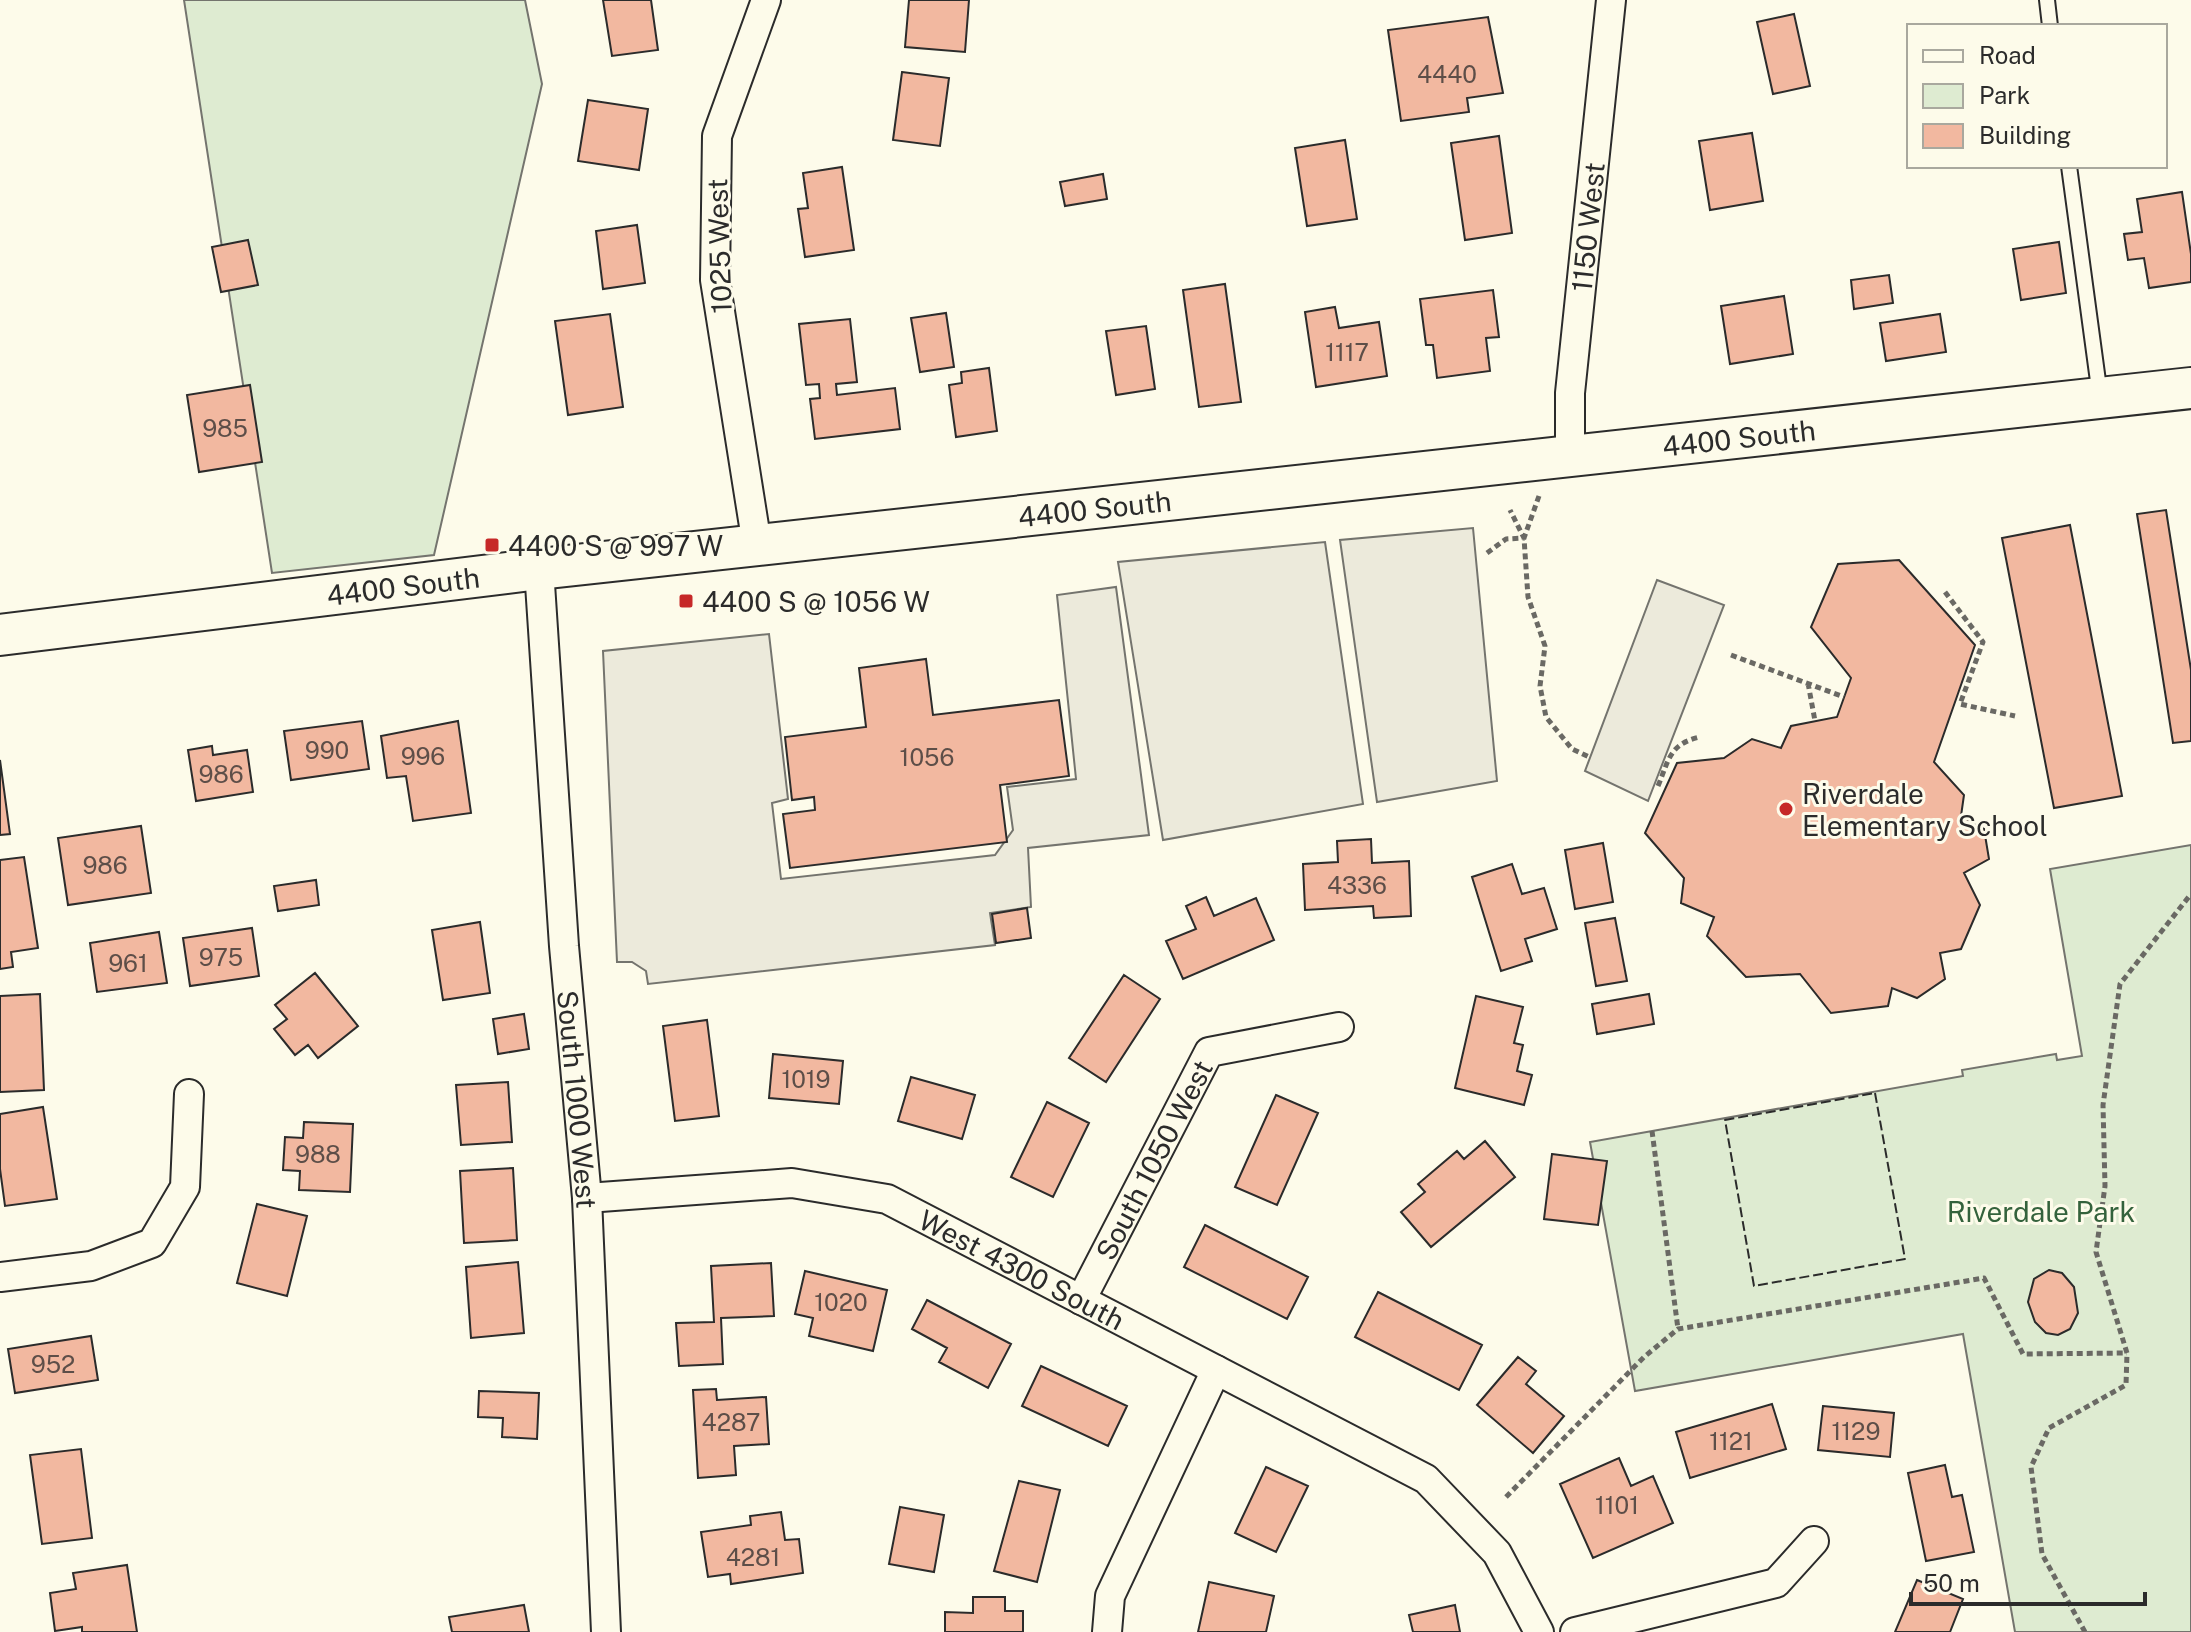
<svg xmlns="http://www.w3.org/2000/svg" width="2191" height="1632" viewBox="0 0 2191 1632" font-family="'Public Sans',sans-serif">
<rect width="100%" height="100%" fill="#fdfbea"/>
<!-- green -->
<path fill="#deebd1" stroke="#74746e" stroke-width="2" d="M184,0H525L542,84L434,555L272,573Z
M2191,845V1632H2015L1963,1334L1635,1391L1590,1142L1963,1076L1962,1070L2056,1054L2057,1060L2082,1056L2050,869Z"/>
<!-- parking -->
<path fill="#eceadb" stroke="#74746e" stroke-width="2" d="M1473,528L1497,781L1377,802L1340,540Z
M1325,542L1363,804L1163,840L1118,562Z
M1657,580L1724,605L1648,801L1585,771Z
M1116,587L1149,835L1028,848L1031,907L990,913L995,945L648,984L646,971L632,962H617L603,651L769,634L788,799L772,803L781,879L995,855L1013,830L1007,787L1076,779L1057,595Z"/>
<!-- building -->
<path fill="#f2b8a0" stroke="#2b2b2b" stroke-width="2" d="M603,0H651L658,50L612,56Z
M909,0H969L965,52L905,47Z
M1794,14L1810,86L1773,94L1757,22Z
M1488,17L1503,93L1467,98L1469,112L1401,121L1388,30Z
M902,72L949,78L940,146L893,140Z
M588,100L648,109L639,170L578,161Z
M1752,133L1763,201L1710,210L1699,141Z
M1499,136L1512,233L1465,240L1451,143Z
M1345,140L1357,219L1307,226L1295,148Z
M842,167L854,250L805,257L798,209L808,208L803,173Z
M1103,174L1107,199L1065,206L1060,182Z
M2182,192L2191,254V282L2149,288L2144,258L2128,260L2124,234L2142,232L2137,199Z
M637,225L645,283L603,289L596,231Z
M248,240L258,285L221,292L212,247Z
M2059,242L2066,293L2021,300L2013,249Z
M1889,275L1893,303L1854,309L1851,280Z
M1225,284L1241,402L1199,407L1183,290Z
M1493,290L1499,337L1486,338L1490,371L1437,378L1433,345H1426L1420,299Z
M1784,296L1793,354L1730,364L1721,306Z
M1335,307L1339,328L1379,322L1387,376L1316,387L1305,312Z
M946,313L954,367L920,372L911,318Z
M610,314L623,407L568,415L555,321Z
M1940,314L1946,352L1886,361L1880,323Z
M850,319L857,382L836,384L837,395L895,388L900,429L815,439L810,399L820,398L819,384L806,385L799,324Z
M1146,326L1155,389L1116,395L1106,331Z
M989,368L997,431L956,437L949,385L962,383L961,372Z
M250,385L262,462L199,472L187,395Z
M2166,510L2191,670V741L2173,743L2137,514Z
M2070,525L2122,796L2054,808L2002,538Z
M1899,560L1975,645L1934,762L1964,795L1961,816L1984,829L1989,859L1964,873L1980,905L1961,949L1940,953L1945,979L1917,998L1892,988L1888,1006L1831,1013L1800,974L1746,977L1707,936L1714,917L1681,903L1684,878L1645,833L1677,763L1724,758L1752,739L1781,748L1791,726L1837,717L1851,678L1811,627L1838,564Z
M926,659L933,715L1059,700L1069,776L1000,785L1007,842L790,868L783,814L815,810L814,797L792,800L785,737L866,727L859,668Z
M362,721L369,769L291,780L284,731Z
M458,721L471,813L413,821L406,776L387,778L381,736Z
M212,746L213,755L247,750L253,792L196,801L188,750Z
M0,760L10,834L0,835Z
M141,826L151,893L68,905L58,838Z
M1371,839L1372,863L1409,861L1411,916L1374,918L1373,906L1305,910L1303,864L1338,862L1337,841Z
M1603,843L1613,902L1575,909L1565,850Z
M24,857L38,948L11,952L13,967L0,969V860Z
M1512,864L1522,894L1544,888L1557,929L1525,939L1532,961L1501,971L1472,877Z
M316,880L319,905L278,911L274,886Z
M1206,897L1214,916L1256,898L1274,940L1183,979L1166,941L1196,929L1186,906Z
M1027,908L1031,938L996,943L992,914Z
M1615,918L1627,981L1596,986L1585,923Z
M480,922L490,993L443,1000L432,930Z
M252,928L259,976L190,986L183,938Z
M159,932L167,983L97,992L90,943Z
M315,973L358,1026L318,1058L308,1045L295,1055L274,1029L287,1019L275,1005Z
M1124,975L1160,999L1106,1082L1069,1058Z
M40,994L44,1090L0,1092V996Z
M1649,994L1654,1024L1597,1034L1592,1004Z
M1476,996L1523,1007L1514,1043L1523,1045L1517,1071L1532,1075L1524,1105L1455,1088Z
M524,1014L529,1049L498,1054L493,1019Z
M707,1020L719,1116L675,1121L663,1026Z
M773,1054L843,1061L839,1104L769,1098Z
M911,1077L975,1095L962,1139L898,1121Z
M508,1082L512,1142L461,1145L456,1085Z
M1276,1095L1318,1113L1277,1205L1235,1187Z
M1047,1102L1089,1123L1053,1197L1011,1177Z
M43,1107L57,1199L5,1206L0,1169V1114Z
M304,1122L353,1124L350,1192L299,1190L300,1171L283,1170L285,1137L303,1138Z
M1485,1141L1515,1177L1431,1247L1401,1212L1425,1192L1418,1184L1457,1151L1464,1159Z
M1552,1154L1607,1161L1598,1225L1544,1219Z
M513,1168L517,1240L464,1243L460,1171Z
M257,1204L307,1216L287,1296L237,1283Z
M1205,1225L1308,1277L1287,1319L1184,1267Z
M518,1262L524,1333L471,1338L466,1267Z
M771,1263L774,1316L721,1318L723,1364L679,1366L676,1323L714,1322L711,1266Z
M2049,1270L2062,1273L2074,1287L2078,1313L2070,1329L2058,1335L2046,1333L2035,1322L2028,1302L2034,1279Z
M805,1271L887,1290L873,1351L809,1336L813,1318L795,1314Z
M1378,1292L1482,1345L1459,1390L1355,1337Z
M927,1300L1011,1344L988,1388L939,1362L947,1348L912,1329Z
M91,1336L98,1380L15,1393L8,1349Z
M1518,1357L1536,1371L1526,1384L1564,1416L1533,1453L1477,1405Z
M1041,1366L1127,1406L1108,1446L1022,1406Z
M716,1389L717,1400L766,1397L769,1444L734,1446L736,1475L698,1478L693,1390Z
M479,1391L539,1393L537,1439L502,1437L503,1418L478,1417Z
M1772,1404L1786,1449L1690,1478L1676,1432Z
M1823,1406L1894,1413L1890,1457L1818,1450Z
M81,1449L92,1538L42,1544L30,1455Z
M1619,1458L1631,1486L1653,1476L1673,1523L1593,1558L1560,1484Z
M1945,1465L1952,1497L1962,1495L1974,1552L1926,1561L1908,1473Z
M1266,1467L1308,1486L1276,1552L1235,1533Z
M1019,1481L1060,1490L1037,1582L994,1571Z
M900,1507L944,1515L934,1572L889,1564Z
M781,1512L785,1540L799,1539L803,1573L731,1584L730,1574L708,1577L701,1532L751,1525L750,1516Z
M127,1565L137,1632H82V1627L55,1631L50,1593L76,1589L73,1573Z
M1917,1580L1963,1599L1950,1632H1895Z
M1209,1582L1274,1596L1266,1632H1198Z
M973,1597H1005V1611H1023V1632H945V1612L973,1613Z
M524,1605L529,1632H452L449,1617Z
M1455,1605L1460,1632H1413L1409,1615Z"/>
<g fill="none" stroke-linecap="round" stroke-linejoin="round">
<defs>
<path id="lane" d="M2047,0L2050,26
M2069,166L2100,396"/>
<g id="street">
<path id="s1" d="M1570,454V393L1611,0"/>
<path d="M757,545L715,280L717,136L766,0"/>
<path id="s2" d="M539,569L564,946L587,1198L606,1632"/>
<path id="s3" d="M587,1198L792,1183L887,1199L1426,1479L1497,1553L1539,1632"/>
<path d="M0,1277L91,1266L152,1243L185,1187L189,1094"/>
<path id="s4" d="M1081,1300L1209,1052L1339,1027"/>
<path d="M1107,1632L1110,1596L1216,1370"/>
<path d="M1575,1632L1776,1583L1814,1541"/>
</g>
<g id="secondary">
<path id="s5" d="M0,635L539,569L2191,388"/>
</g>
</defs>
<!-- lane casing -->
<use href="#lane" stroke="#2b2b2b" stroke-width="18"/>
<!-- street casing -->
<use href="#street" stroke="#2b2b2b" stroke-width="32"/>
<!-- secondary casing -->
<use href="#secondary" stroke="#2b2b2b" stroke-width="44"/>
<!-- path -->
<path stroke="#6a6964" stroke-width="5" stroke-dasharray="6 4" stroke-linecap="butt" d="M1539,496L1524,538L1528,597L1545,646L1540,686L1546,717L1572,749L1589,757
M1487,553L1506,539L1524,538L1510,510
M1945,592L1983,642L1960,704L2015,716
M1731,655L1844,697
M1808,683L1815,721
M1658,786C1669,760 1669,744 1700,737
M1652,1131L1678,1329
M1506,1497L1644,1357L1678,1329L1984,1278L2023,1354L2127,1353
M2085,1632L2042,1554L2031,1467L2049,1428L2126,1385L2127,1353L2096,1252L2105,1186L2103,1105L2120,984L2191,894"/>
<!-- lane -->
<use href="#lane" stroke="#fdfbea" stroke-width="14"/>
<!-- street -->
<use href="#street" stroke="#fdfbea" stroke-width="28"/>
<!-- secondary -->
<use href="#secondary" stroke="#fdfbea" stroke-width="40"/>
<!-- fence -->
<path stroke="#2b2b2b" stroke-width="2" stroke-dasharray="10 4" stroke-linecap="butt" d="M1875,1093L1905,1259L1754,1286L1725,1120Z"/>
</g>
<!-- markers -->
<g fill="#c62828" stroke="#fdfbea" stroke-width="3">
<rect x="484" y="537" width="16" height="16" rx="4"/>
<rect x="678" y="593" width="16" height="16" rx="4"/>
<circle cx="1786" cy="809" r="8"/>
</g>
<g text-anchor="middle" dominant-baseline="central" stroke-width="6" stroke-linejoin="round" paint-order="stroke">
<!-- number labels -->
<g font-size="24" fill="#5d4e48">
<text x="1447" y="74">4440</text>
<text x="1347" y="352">1117</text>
<text x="225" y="428">985</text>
<text x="327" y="750">990</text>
<text x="423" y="756">996</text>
<text x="927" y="757">1056</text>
<text x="221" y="774">986</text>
<text x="105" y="865">986</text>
<text x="1357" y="885">4336</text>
<text x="221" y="957">975</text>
<text x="128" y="963">961</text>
<text x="806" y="1079">1019</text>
<text x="318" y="1154">988</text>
<text x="841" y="1302">1020</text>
<text x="53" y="1364">952</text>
<text x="731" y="1422">4287</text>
<text x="1856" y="1431">1129</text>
<text x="1731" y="1441">1121</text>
<text x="1617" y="1505">1101</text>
<text x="753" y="1557">4281</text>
</g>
<!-- street labels -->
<g font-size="28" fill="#2b2b2b" stroke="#fdfbea">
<text stroke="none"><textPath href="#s1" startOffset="228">1150 West</textPath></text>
<text transform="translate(719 246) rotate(-92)">1025 West</text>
<text stroke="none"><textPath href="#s5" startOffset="1750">4400 South</textPath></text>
<text stroke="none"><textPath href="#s5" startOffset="1102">4400 South</textPath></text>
<text stroke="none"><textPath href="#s5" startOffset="406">4400 South</textPath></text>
<text stroke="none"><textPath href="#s2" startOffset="532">South 1000 West</textPath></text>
<text stroke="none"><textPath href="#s4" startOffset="158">South 1050 West</textPath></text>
<text stroke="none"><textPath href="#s3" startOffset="454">West 4300 South</textPath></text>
</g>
<!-- poi labels -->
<g font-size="28" fill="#2b2b2b" stroke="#fdfbea" text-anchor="start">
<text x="508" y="545">4400 S @ 997 W</text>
<text x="702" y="601">4400 S @ 1056 W</text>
<text x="1802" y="793">Riverdale<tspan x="1802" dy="32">Elementary School</tspan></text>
</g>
<!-- park labels -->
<g font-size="28" fill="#34623c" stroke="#fdfbea">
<text x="2041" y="1211">Riverdale Park</text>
</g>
</g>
<!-- legend -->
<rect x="1907" y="24" width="260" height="144" fill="#fdfbea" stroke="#a9a89e" stroke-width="2"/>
<rect x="1923" y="50" width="40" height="12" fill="#fdfbea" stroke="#a9a89e" stroke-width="2"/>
<text x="1979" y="64" font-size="24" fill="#2b2b2b">Road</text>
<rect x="1923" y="84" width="40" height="24" fill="#deebd1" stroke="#a9a89e" stroke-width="2"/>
<text x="1979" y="104" font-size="24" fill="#2b2b2b">Park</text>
<rect x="1923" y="124" width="40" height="24" fill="#f2b8a0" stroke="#a9a89e" stroke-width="2"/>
<text x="1979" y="144" font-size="24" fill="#2b2b2b">Building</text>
<!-- scale -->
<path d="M1911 1592v12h234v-12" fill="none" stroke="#2b2b2b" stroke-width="4"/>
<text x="1923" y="1592" font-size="24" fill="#2b2b2b" stroke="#fdfbea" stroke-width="6" paint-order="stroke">50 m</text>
</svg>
